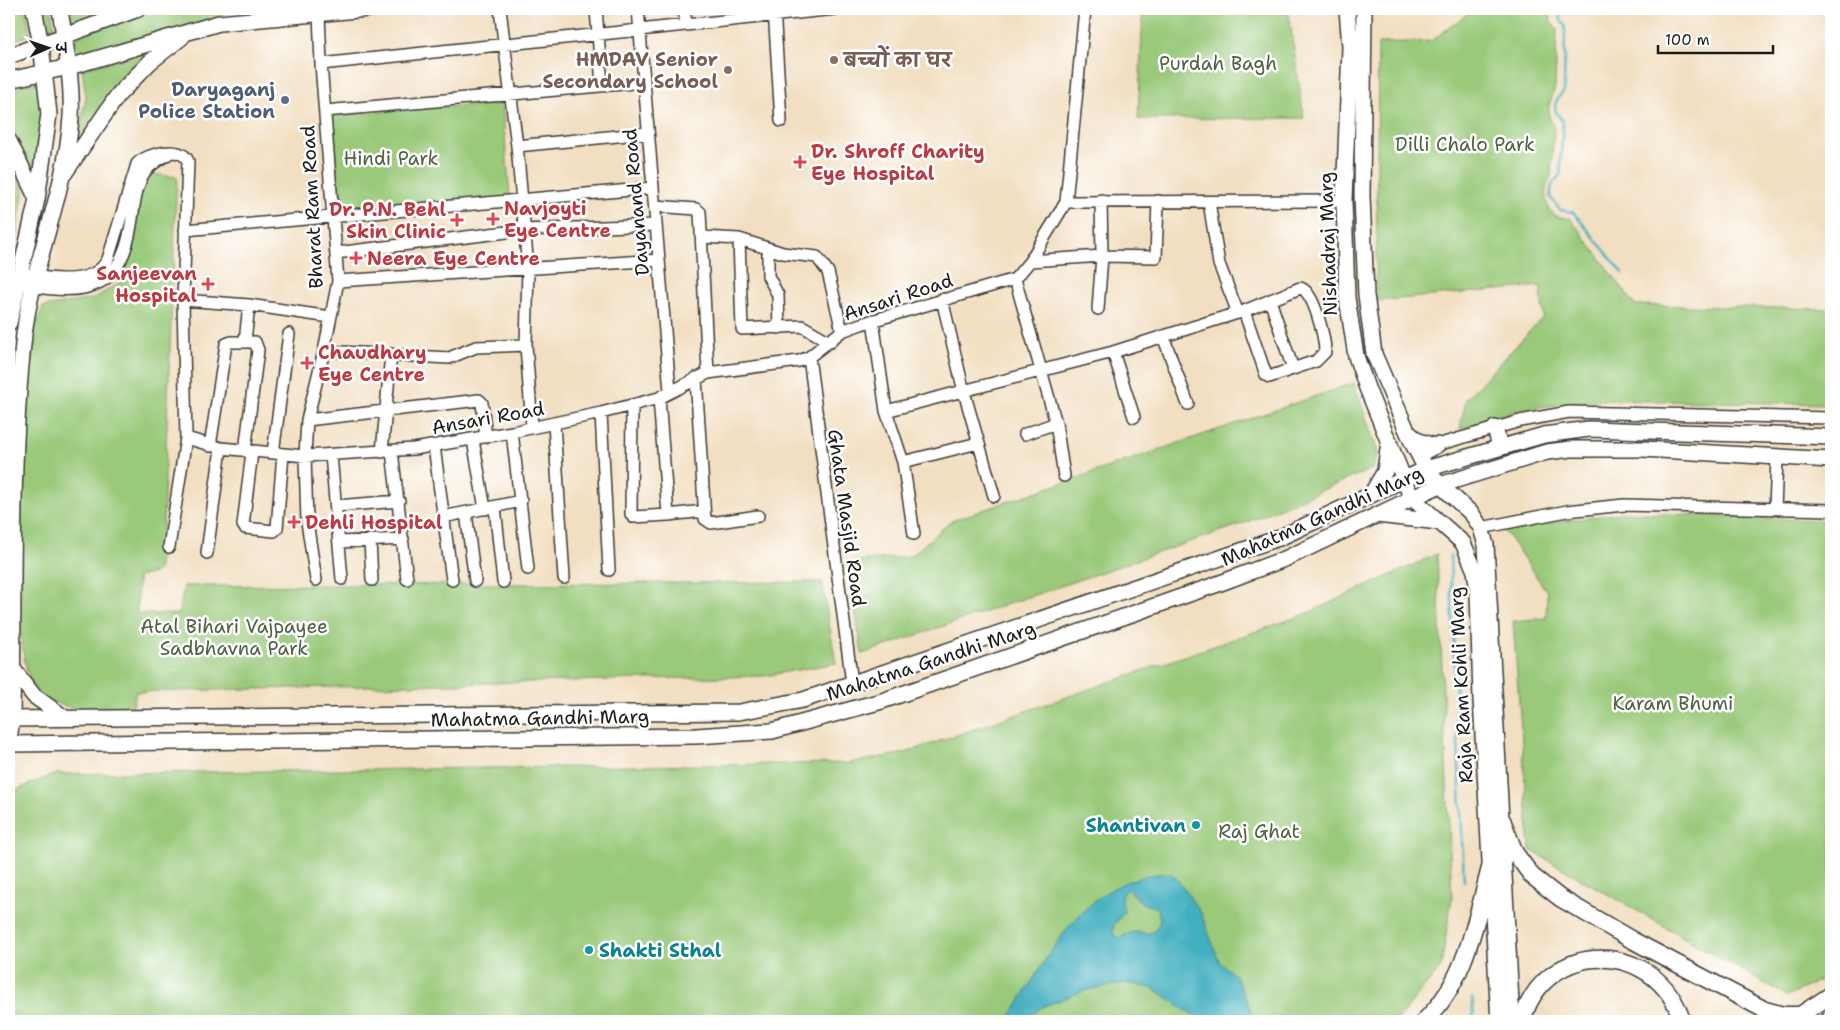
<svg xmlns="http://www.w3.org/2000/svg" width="1840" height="1030" viewBox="0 0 1840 1030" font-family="'Shantell Sans','Playpen Sans Deva',sans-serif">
<rect width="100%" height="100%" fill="#fff"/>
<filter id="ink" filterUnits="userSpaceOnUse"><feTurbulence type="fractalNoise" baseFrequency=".02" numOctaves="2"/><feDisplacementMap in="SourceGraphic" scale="10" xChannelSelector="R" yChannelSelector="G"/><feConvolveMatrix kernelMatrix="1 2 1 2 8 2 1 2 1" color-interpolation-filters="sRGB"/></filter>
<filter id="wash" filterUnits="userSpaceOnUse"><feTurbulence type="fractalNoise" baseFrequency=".0096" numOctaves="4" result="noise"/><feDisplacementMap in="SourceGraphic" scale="20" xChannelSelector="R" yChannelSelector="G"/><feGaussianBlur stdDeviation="1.12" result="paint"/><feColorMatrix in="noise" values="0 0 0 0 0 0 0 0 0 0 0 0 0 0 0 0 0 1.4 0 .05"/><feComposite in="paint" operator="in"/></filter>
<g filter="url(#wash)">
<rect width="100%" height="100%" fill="#f2dfc1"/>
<!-- green -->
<path fill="#99c979" stroke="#5a724a" d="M9,9H26L31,35L9,41Z
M41,9H51L55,30L47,32Z
M64,9H91L103,14L68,26Z
M147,9H209L222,11L223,17L80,53L76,51L74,44L76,38L130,14Z
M1143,9H1288L1304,118L1138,119Z
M1474,9H1550L1551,22L1557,29L1555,87L1549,106V117L1554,127L1551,176C1540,192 1546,222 1570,218L1635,305L1831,309V404L1600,400L1521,409L1460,429L1466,399L1543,317L1541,286L1376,301L1378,43L1431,41Z
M155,50L75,152L86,97L82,69Z
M37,82L46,86L35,166L29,168L9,125V88Z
M502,103L510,197L339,210L332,115Z
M9,154L19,172L24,191L9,268Z
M151,174L177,177L162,548L158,572L138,577L137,614H179L184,586L822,582L836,663L764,676L136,692L132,710C101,710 60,714 36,690C25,678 23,649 21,634V449L27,351L43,307L93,299L118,284L134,250L140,194Z
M1354,383L1378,453L1372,469L1245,523L862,654L848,562L911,556L951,521Z
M1626,512L1831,521V975L1787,996L1530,850L1513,621L1546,618L1547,592L1504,530Z
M1437,554L1452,898L1441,967L1397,1021H9V799L18,789L56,774L849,763L905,753L1306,614Z"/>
<!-- water -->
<path fill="#42afc0" stroke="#2f666e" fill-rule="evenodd" d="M1170,873L1178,880L1201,913L1220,963L1236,976L1255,1021H1202L1153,988L1125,983L1086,990L1044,1006L1023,1021H1007C1049,958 1081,876 1170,873ZM1127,889L1143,904L1158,908L1160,922C1152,937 1150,932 1135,932C1130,932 1124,936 1119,938L1113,935L1114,925L1124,912L1121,895Z"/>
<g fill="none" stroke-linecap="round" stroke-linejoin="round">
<!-- stream -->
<path stroke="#42afc0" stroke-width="2.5" d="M1559,9L1561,20L1565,26L1564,91L1557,99L1555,106L1556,112L1563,122L1560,175L1552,184L1550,197L1560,210L1573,212L1623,273
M1450,556L1464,882
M1472,998L1474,1021"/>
</g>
</g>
<g filter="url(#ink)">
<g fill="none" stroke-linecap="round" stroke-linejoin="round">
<defs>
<path id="minor" d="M500,9L517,146L528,268L526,345L532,427
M596,9L602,85
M638,9L670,391
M684,9L686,25
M774,9L781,121
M321,64L835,9
M325,111L644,82
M517,146L648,133
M1066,202L1344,201
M1209,202L1219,264L1238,313
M655,206L696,209L700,212L708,373
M185,230L653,188
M702,237L739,239L783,253L817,257L828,272L842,331
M739,239L742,329L802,326L830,342
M768,249V276L778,295L779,328
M336,253L523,230L656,225
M1030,261L1102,256L1156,257L1158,201
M22,273C47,279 94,288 108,259L137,164C147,153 182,145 188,161L183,300L186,438L221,448L305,456L414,449L512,432L601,413L659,398L708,373L799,361L809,357L842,331L861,324L1015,279L1030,261L1066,202L1085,9
M1015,279L1056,423L1064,476
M338,281L659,260
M26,285C85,296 121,291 131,225C134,208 135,188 144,173C150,164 160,159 168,154
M942,299L964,392L994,496
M183,300L249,305L330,317
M1270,300L1293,369
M1098,309L1102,256L1101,200
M873,320L886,411L903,462L914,534
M1163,336L1188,404
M245,341L249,305
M324,351L449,358L476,347L526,345
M1113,352L1134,417
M809,357L852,683
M696,378L705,519L711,523L758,516
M659,398L668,515L704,511
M632,405L631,514L633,517L668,515
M886,411L1113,352L1244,311L1300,288C1314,290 1325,339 1325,352L1316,361L1269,377L1266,375L1244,311
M601,413L609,570
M307,420L479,400L482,403L486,437
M554,424L564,578
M1407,429L1419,439L1437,445L1520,421L1569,412L1831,418
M512,432L528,569
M1025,434L1056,423
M473,440L485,509
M210,446L226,344L231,342H255L258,350L245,451
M434,446L452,580
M392,451L407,579
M252,452L243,525L245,528L274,531L277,528L283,454
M382,452L391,354
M273,453L289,334
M331,455L342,579
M903,462L978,443
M336,506L399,501
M495,507L503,582
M1775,509L1777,458
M466,513L475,581
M443,517L521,501
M1481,528L1567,511L1624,505L1831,510
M370,540L372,580
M340,542L403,539
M169,547L186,438
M207,553L221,448
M316,580L307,522L305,456L307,420L324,351L338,281L321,64L319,13"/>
<path id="major" d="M1347,9L1350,47L1344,201L1347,298L1356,356L1367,388L1411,497L1463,543L1475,571L1478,592L1481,699L1499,1021
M1364,9L1362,196L1366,295L1374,354L1412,442L1426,469L1440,485L1472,514L1481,528L1486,545L1512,1021
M9,56L138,9
M9,80L69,67L219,23L368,9
M9,141L37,199
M64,174L118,95L150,62L182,37
M9,323L37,199L49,114L41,45L34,9
M1495,428L1500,447
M1423,452L1437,445
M1372,493L1385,471L1389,442
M1377,515L1439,522
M13,669L34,696L65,718
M9,719L739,712L803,700L1279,538L1426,469L1544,435L1589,429L1831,437
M9,740L12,719C14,591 10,462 24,335C33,261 66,192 71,117C73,81 65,45 60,9
M9,744L696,736L772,731L882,701L1215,585L1287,558L1440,485L1547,452L1571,449H1643L1831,460"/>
<path id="highway" d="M1502,820L1515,853L1532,876L1560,898L1632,940L1765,1010L1783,1015H1800
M1424,1021C1465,984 1476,920 1490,868
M1522,1021C1545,937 1658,939 1682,1021
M1791,1021L1831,995
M1828,1021L1831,1019"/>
</defs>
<!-- minor casing -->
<use href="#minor" stroke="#3c3935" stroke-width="14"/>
<!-- major casing -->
<use href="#major" stroke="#3c3935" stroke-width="18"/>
<!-- highway casing -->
<use href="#highway" stroke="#3c3935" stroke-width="19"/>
<!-- minor -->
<use href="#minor" stroke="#fff" stroke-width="11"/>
<!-- major -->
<use href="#major" stroke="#fff" stroke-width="15"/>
<!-- highway -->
<use href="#highway" stroke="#fff" stroke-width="16"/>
</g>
</g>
<!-- markers -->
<g fill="#8d6e63" stroke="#fff" stroke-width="2">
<circle cx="834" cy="60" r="5"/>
<circle cx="728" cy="70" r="5"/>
</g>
<circle fill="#5c6f8a" stroke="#fff" stroke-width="2" cx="285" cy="100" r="5"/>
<g fill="#e0444e" stroke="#fff" stroke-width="2">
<path d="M797.5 154.5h5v5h5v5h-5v5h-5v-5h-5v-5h5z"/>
<path d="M490.5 211.5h5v5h5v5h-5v5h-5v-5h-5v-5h5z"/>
<path d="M454.5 212.5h5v5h5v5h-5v5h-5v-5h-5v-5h5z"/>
<path d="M353.5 250.5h5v5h5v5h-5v5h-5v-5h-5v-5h5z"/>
<path d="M205.5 276.5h5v5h5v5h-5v5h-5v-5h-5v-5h5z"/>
<path d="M304.5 355.5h5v5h5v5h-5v5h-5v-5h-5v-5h5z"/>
<path d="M291.5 514.5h5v5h5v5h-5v5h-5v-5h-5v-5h5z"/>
</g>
<g fill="#0f9aa8" stroke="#fff" stroke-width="2">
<circle cx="1196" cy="825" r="5"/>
<circle cx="589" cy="950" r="5"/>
</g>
<g text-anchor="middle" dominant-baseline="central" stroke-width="5" stroke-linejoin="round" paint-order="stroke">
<!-- education labels -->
<g font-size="19" font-weight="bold" fill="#785e54" stroke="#fff" text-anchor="end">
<text x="718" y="59">HMDAV Senior<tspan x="718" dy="22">Secondary School</tspan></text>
<text x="844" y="60" text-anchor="start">बच्चों का घर</text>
</g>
<!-- park labels -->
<g font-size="19" fill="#4e6141" stroke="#fff">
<text x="1218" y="63">Purdah Bagh</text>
<text x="1465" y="144">Dilli Chalo Park</text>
<text x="391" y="158">Hindi Park</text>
<text x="234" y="626">Atal Bihari Vajpayee<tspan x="234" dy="22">Sadbhavna Park</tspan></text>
<text x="1673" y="703">Karam Bhumi</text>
<text x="1259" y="831">Raj Ghat</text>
</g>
<!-- service labels -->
<g font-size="19" font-weight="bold" fill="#4e5e75" stroke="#fff" text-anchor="end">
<text x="275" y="89">Daryaganj<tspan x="275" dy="22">Police Station</tspan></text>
</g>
<!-- health labels -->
<g font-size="19" font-weight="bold" fill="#be3a42" stroke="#fff" text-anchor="start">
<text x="811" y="151">Dr. Shroff Charity<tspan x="811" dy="22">Eye Hospital</tspan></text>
<text x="504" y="208">Navjoyti<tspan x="504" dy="22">Eye Centre</tspan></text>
<text x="446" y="209" text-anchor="end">Dr. P.N. Behl<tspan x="446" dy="22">Skin Clinic</tspan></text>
<text x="367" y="258">Neera Eye Centre</text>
<text x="197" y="273" text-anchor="end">Sanjeevan<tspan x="197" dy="22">Hospital</tspan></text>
<text x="318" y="352">Chaudhary<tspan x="318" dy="22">Eye Centre</tspan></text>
<text x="305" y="522">Dehli Hospital</text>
</g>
<!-- street labels -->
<g font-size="19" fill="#1c1c1c" stroke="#fff">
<text transform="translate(636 202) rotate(-95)">Dayanand Road</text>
<text transform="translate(312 207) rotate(-93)">Bharat Ram Road</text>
<text transform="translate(1328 244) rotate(-92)">Nishadraj Marg</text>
<text transform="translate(898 297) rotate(-18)">Ansari Road</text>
<text transform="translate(488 418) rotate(-10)">Ansari Road</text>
<text transform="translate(1322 516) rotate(-24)">Mahatma Gandhi Marg</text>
<text transform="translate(847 518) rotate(82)">Ghata Masjid Road</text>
<text transform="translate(931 661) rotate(-18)">Mahatma Gandhi Marg</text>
<text transform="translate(1461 685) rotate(-93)">Raja Ram Kohli Marg</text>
<text transform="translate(540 718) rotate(-1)">Mahatma Gandhi Marg</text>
</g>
<!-- culture labels -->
<g font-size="19" font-weight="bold" fill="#0d838f" stroke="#fff" text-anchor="end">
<text x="1186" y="825">Shantivan</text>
<text x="599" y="950" text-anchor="start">Shakti Sthal</text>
</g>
</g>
<!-- margin -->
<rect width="1840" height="1030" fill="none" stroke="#fff" stroke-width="30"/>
<!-- north arrow -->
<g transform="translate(48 48) rotate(88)" stroke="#ffffff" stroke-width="4" paint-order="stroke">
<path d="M0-4L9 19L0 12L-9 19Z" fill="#1c1c1c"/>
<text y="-8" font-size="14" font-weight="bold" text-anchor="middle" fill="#1c1c1c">उ</text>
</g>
<!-- scale -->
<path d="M1658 45v8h115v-8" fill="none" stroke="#1c1c1c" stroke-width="2.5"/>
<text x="1665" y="45" font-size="15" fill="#1c1c1c" stroke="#ffffff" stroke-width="4" paint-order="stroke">100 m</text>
</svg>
